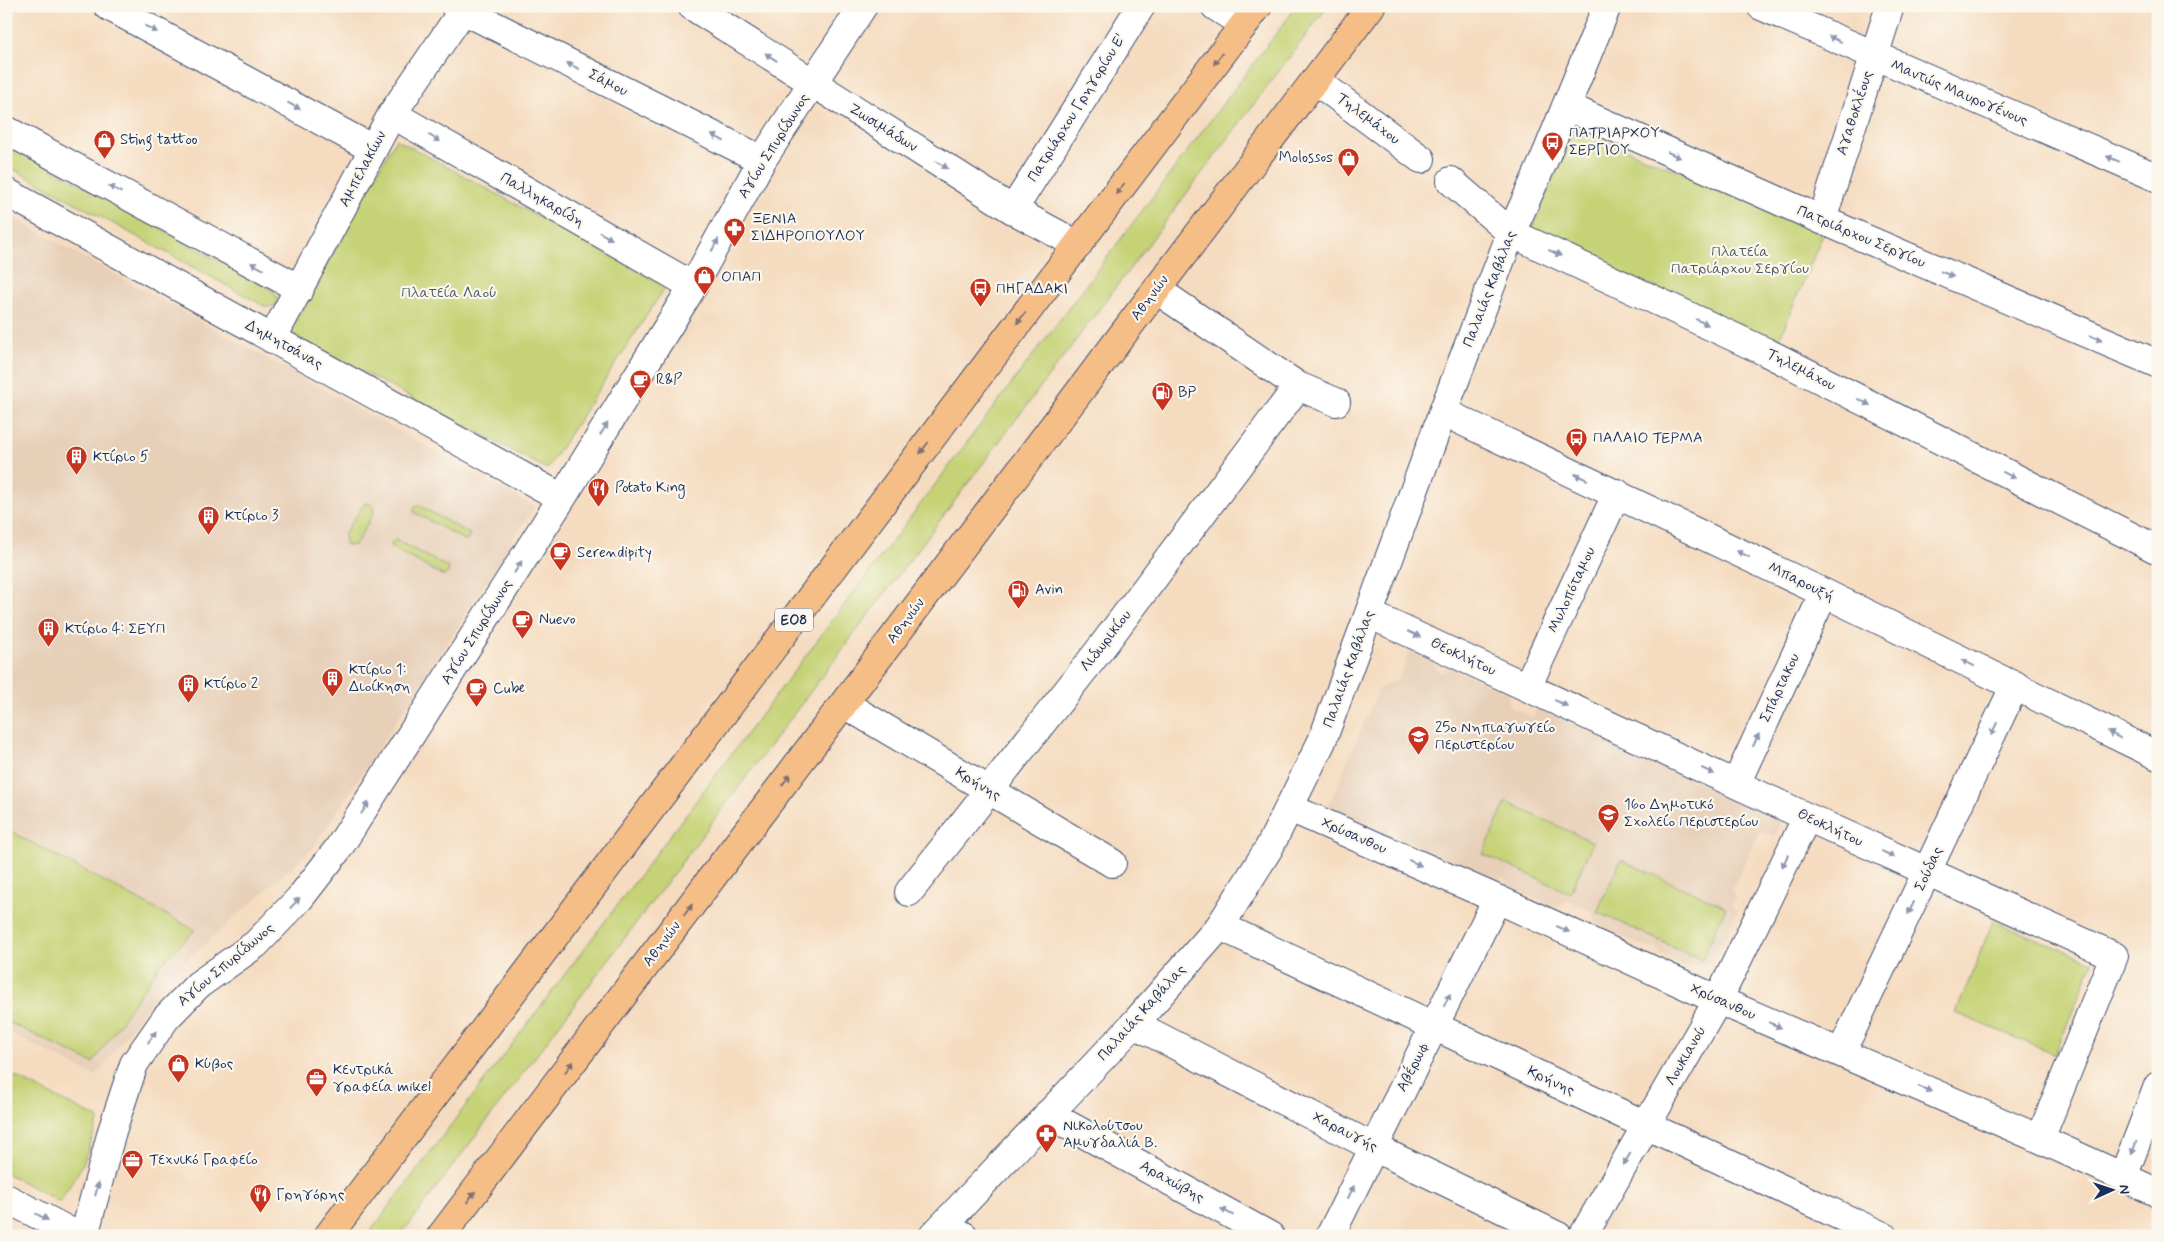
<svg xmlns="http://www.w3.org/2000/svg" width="2164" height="1242" viewBox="0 0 2164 1242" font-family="Mynerve,sans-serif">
<rect width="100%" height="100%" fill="#fbf7ec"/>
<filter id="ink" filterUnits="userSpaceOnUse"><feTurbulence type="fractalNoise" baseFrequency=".02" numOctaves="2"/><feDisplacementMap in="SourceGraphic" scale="10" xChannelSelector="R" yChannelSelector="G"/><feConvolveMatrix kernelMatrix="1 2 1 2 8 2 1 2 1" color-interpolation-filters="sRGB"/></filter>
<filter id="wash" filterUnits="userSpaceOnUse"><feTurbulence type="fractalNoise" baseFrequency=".0096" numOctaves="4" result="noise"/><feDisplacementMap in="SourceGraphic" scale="20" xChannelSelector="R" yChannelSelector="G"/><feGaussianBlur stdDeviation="1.12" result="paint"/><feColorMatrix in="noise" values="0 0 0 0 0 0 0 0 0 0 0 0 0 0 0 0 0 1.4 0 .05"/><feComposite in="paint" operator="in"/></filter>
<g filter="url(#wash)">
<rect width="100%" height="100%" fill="#f5dcc0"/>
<!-- built -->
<path fill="#e7cfb8" d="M6,214L534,506L450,640L312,849L170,975L96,1076L6,1032Z
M1410,651L1432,660L1440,673L1453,668L1508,693L1510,707L1533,717L1537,708L1782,821L1775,836L1760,831L1732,889L1735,899L1731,906L1738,910L1712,964L1685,966L1659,954L1657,948H1648L1594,924L1593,912L1566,900L1563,905L1557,907L1507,887L1505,878L1490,880L1398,837L1400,831L1390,827L1387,833L1328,806L1379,688L1398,679Z"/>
<!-- green -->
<path fill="#c5d274" stroke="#708069" d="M1297,6H1328L400,1236H367Z
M1574,128L1824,232L1778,342L1530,233Z
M396,139L666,286L547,469L289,333Z
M6,143L274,291L278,301L275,306L266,307L6,165Z
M365,503L372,505L374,512L356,544L351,546L345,544L344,534Z
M418,505L470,534L466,541L414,512V507Z
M396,540L449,568L448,573L444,576L392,548L391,543Z
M1506,802L1593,842L1570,893L1483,854Z
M6,829L195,930L159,966L93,1063L6,1021Z
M1621,860L1726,907L1702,960L1597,912Z
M1993,921L2093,962L2055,1054L1956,1013Z
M6,1072L99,1119L83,1164L60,1202L6,1173Z"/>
</g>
<g filter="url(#ink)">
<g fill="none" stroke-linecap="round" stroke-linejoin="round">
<defs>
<path id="minor" d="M108,6L373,149
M455,6L762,160
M692,6L1013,210L1078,245
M1215,6L1244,25
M1761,6L2158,178
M1315,80L1421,159
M392,114L693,286
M6,130L300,289
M1451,181L1511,233L1766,352L2158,550
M6,192L562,498
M1013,210L1141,6
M1822,220L1890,6
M1157,290L1298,386L1336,402
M272,339L392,114L466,6
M1369,614L1807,817L2114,956L2040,1139
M1527,687L1617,493
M844,704L1112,863
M1736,784L1824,593
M1290,808L1497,899L1718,1000L2040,1139L2158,1193
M909,892L1101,648L1298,386
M1220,926L1883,1236
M1134,1024L1373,1147L1558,1236
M1841,1053L2015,685
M1048,1114L1270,1236
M2123,1177L2158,1086
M6,1198L78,1236
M944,1225L964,1236
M84,1236L112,1131L134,1064L166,1018L198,985L256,944L300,898L338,849L562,498L693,286L762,160L863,6
M1330,1236L1497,899
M1583,1236L1718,1000L1807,817"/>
<path id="tertiary" d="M1566,106L1822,220L2158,364
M1443,412L1824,593L2158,756
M933,1236L1134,1024L1220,926L1269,848L1322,741L1443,412L1511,233L1544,160L1607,6"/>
<path id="trunk" d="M328,1236L1258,6
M441,1236L1371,6"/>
</defs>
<!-- minor casing -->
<use href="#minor" stroke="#3c496d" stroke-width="30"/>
<!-- tertiary casing -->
<use href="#tertiary" stroke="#3c496d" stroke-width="30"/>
<!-- trunk casing -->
<use href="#trunk" stroke="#3c496d" stroke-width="30"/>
<!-- minor -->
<use href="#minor" stroke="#fff" stroke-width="28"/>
<!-- tertiary -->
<use href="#tertiary" stroke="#fff" stroke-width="28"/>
<!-- trunk -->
<use href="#trunk" stroke="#f6be87" stroke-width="28"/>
</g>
<!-- one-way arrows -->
<defs><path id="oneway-solid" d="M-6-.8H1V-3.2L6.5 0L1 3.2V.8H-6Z" transform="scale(1.25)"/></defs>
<g fill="#8d97ae">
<use href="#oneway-solid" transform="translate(151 29) rotate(28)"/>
<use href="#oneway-solid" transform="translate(1835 39) rotate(-156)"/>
<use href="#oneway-solid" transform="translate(771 57) rotate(-147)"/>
<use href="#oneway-solid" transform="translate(573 66) rotate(-153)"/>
<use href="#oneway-solid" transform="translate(294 106) rotate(28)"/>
<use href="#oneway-solid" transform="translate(434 138) rotate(30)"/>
<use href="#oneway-solid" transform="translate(718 138) rotate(-153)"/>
<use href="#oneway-solid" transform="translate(1674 155) rotate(24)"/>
<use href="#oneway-solid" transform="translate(2113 159) rotate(-157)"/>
<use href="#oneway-solid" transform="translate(942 165) rotate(32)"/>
<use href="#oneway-solid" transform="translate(115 189) rotate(-152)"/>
<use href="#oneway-solid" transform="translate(606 236) rotate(30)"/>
<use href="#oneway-solid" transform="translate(715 245) rotate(-61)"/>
<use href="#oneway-solid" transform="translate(1555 253) rotate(25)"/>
<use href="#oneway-solid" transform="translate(257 266) rotate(-152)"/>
<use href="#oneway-solid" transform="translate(1947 274) rotate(23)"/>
<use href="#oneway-solid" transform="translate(1702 322) rotate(25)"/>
<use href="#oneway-solid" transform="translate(2096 338) rotate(23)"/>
<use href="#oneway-solid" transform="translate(1864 402) rotate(27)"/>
<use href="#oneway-solid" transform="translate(604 429) rotate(-58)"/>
<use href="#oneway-solid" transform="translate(2009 475) rotate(27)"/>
<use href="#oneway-solid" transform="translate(1581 477) rotate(-156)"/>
<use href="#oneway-solid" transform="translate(1743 554) rotate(-154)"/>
<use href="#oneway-solid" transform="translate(518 567) rotate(-58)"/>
<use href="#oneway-solid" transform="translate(1414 634) rotate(25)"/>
<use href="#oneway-solid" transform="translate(1968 663) rotate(-154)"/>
<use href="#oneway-solid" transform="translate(1561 703) rotate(25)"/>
<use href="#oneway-solid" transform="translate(1994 729) rotate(115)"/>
<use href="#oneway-solid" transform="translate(2114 735) rotate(-153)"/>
<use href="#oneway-solid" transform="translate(1756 740) rotate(-65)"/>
<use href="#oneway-solid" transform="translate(1708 771) rotate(25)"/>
<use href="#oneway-solid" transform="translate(365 808) rotate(-57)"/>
<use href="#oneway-solid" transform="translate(1888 854) rotate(25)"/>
<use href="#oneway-solid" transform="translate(1785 861) rotate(116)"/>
<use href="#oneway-solid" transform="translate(1415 863) rotate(24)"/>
<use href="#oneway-solid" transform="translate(295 903) rotate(-47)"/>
<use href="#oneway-solid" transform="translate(1911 908) rotate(116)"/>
<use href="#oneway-solid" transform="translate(1563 929) rotate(25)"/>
<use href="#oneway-solid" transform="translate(1447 1000) rotate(-63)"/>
<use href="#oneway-solid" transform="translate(1775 1025) rotate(23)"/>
<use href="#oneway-solid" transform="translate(152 1037) rotate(-55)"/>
<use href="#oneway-solid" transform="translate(1925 1089) rotate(23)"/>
<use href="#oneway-solid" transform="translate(2134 1148) rotate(111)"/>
<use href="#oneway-solid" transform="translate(1627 1159) rotate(120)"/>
<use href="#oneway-solid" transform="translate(97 1189) rotate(-75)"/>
<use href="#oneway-solid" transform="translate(1351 1192) rotate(-64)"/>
<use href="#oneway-solid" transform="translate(1227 1212) rotate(-151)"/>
<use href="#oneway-solid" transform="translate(42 1217) rotate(28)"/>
</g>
<g fill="#7e6f70">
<use href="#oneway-solid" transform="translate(1218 59) rotate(127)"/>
<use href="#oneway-solid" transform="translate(1120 189) rotate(127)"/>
<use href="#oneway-solid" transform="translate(1021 318) rotate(128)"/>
<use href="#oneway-solid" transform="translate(924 448) rotate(127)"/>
<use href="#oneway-solid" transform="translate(786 780) rotate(-53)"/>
<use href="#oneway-solid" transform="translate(688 910) rotate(-53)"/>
<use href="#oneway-solid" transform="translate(569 1067) rotate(-53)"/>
<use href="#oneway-solid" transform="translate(471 1197) rotate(-53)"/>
</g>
</g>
<!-- icons -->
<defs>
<symbol id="shop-pin" viewBox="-11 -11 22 30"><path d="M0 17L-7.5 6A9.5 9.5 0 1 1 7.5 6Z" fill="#c8321e" stroke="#fbf7ec"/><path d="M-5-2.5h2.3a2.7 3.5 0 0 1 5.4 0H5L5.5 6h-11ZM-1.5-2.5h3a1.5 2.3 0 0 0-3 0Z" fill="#fff"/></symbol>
<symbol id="bus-pin" viewBox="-11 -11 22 30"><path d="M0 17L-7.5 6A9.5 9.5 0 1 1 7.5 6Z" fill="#c8321e" stroke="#fbf7ec"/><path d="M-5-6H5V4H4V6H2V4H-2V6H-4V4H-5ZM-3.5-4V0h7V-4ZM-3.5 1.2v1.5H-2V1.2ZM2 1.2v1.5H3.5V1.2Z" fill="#fff"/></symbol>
<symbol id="pharmacy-pin" viewBox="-11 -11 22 30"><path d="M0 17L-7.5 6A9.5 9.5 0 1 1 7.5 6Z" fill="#c8321e" stroke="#fbf7ec"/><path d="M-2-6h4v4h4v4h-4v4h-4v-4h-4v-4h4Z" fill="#fff"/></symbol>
<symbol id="cafe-pin" viewBox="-11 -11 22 30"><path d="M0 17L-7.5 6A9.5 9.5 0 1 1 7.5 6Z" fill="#c8321e" stroke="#fbf7ec"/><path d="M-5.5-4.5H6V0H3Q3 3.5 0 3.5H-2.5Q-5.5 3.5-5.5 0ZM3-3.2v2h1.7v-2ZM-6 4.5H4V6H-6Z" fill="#fff"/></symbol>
<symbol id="fuel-pin" viewBox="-11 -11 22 30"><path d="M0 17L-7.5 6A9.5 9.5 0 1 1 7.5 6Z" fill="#c8321e" stroke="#fbf7ec"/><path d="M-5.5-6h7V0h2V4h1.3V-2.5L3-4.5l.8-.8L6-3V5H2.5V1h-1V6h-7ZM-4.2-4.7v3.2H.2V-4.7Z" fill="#fff"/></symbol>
<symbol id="building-pin" viewBox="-11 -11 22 30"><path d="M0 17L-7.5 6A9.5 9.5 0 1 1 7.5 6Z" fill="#c8321e" stroke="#fbf7ec"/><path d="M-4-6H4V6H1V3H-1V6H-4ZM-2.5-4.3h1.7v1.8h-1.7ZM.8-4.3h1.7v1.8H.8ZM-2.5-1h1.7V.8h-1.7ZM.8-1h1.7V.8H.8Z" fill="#fff"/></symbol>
<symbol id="restaurant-pin" viewBox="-11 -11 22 30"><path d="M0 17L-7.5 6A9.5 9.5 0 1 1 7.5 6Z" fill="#c8321e" stroke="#fbf7ec"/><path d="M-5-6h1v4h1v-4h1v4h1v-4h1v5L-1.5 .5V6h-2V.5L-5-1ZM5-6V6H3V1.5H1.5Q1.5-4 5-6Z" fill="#fff"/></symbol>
<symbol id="school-pin" viewBox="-11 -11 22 30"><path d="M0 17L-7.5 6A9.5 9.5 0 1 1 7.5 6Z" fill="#c8321e" stroke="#fbf7ec"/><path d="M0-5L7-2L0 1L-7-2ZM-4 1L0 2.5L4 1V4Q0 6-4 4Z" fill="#fff"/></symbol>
<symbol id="office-pin" viewBox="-11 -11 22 30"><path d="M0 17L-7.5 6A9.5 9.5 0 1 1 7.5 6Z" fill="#c8321e" stroke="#fbf7ec"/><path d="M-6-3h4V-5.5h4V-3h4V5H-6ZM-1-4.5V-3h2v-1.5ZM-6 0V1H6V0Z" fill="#fff"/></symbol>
</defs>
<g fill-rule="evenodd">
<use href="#shop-pin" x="92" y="128" width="25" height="34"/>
<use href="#bus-pin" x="1540" y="130" width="25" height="34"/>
<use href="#shop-pin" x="1336" y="146" width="25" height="34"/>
<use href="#pharmacy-pin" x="722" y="216" width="25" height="34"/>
<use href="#shop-pin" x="692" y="264" width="25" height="34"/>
<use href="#bus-pin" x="968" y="276" width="25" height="34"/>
<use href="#cafe-pin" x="628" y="368" width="25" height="34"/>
<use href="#fuel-pin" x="1150" y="380" width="25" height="34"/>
<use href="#bus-pin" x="1564" y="426" width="25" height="34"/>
<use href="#building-pin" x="64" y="444" width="25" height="34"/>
<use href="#restaurant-pin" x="586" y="476" width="25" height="34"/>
<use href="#building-pin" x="196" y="504" width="25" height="34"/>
<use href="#cafe-pin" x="548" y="540" width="25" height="34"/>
<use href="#fuel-pin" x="1006" y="578" width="25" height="34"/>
<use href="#cafe-pin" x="510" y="608" width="25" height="34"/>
<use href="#building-pin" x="36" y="616" width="25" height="34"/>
<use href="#building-pin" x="320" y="666" width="25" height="34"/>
<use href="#building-pin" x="176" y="672" width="25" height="34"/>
<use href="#cafe-pin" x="464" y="676" width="25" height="34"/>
<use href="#school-pin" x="1406" y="724" width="25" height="34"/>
<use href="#school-pin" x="1596" y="802" width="25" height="34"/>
<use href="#shop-pin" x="166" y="1052" width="25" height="34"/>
<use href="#office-pin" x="304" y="1066" width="25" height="34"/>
<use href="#pharmacy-pin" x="1034" y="1122" width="25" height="34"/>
<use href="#office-pin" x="120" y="1148" width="25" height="34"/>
<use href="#restaurant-pin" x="248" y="1182" width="25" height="34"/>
</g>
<g text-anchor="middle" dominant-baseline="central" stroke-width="4.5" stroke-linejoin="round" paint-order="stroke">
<!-- shield labels -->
<rect fill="#fbf7ec" stroke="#5e6b89" stroke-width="1" x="775" y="608.5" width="38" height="23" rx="4"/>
<g font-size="14" font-weight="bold" fill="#1b2f5e">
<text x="794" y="620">ΕΟ8</text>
</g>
<!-- street labels -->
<g font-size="15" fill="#1b2f5e" stroke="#fbf7ec">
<text transform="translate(608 83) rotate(27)">Σάμου</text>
<text transform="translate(1959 93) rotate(23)">Μαντώς Μαυρογένους</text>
<text transform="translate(1077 108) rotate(-58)">Πατριάρχου Γρηγορίου Ε'</text>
<text transform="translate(1855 113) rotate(-72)">Αγαθοκλέους</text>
<text transform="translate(1368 119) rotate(37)">Τηλεμάχου</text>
<text transform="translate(883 128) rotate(32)">Ζωσιμάδων</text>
<text transform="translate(774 146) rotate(-58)">Αγίου Σπυρίδωνος</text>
<text transform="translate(363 169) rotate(-62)">Αμπελακίων</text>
<text transform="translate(542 200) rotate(30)">Παλληκαρίδη</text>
<text transform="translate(1861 237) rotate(23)">Πατριάρχου Σεργίου</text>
<text transform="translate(1490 289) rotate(-69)">Παλαιάς Καβάλας</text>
<text transform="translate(1150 298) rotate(-53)">Αθηνών</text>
<text transform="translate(284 345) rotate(29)">Δημητσάνας</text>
<text transform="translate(1801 370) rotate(27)">Τηλεμάχου</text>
<text transform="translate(1801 582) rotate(26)">Μπαρουξή</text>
<text transform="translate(1572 590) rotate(-65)">Μυλοπόταμου</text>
<text transform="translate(906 621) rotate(-53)">Αθηνών</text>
<text transform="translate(477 632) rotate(-58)">Αγίου Σπυρίδωνος</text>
<text transform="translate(1106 641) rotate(-52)">Λιδωρικίου</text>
<text transform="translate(1463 657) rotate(25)">Θεοκλήτου</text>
<text transform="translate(1349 669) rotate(-70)">Παλαιάς Καβάλας</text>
<text transform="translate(1780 688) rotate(-65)">Σπάρτακου</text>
<text transform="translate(978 784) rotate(31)">Κρήνης</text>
<text transform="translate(1830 828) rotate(25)">Θεοκλήτου</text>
<text transform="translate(1354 836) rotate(24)">Χρύσανθου</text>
<text transform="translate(1929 869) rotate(-65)">Σούδας</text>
<text transform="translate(662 944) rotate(-53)">Αθηνών</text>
<text transform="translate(226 965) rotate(-40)">Αγίου Σπυρίδωνος</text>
<text transform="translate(1723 1002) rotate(24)">Χρύσανθου</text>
<text transform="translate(1142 1013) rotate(-48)">Παλαιάς Καβάλας</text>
<text transform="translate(1686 1056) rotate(-60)">Λουκιανού</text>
<text transform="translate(1413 1067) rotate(-63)">Αβέρωφ</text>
<text transform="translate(1551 1081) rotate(25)">Κρήνης</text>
<text transform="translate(1345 1132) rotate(27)">Χαραυγής</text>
<text transform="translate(1172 1182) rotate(29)">Αραχώβης</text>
</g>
<!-- poi labels -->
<g font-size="15" fill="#1b2f5e" stroke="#fbf7ec" text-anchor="start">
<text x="1569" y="133">ΠΑΤΡΙΑΡΧΟΥ<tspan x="1569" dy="17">ΣΕΡΓΙΟΥ</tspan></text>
<text x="120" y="140">Sting tattoo</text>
<text x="1333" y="158" text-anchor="end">Molossos</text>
<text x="751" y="219">ΞΕΝΙΑ<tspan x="751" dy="17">ΣΙΔΗΡΟΠΟΥΛΟΥ</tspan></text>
<text x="721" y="277">ΟΠΑΠ</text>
<text x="996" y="289">ΠΗΓΑΔΑΚΙ</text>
<text x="656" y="380">R&amp;P</text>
<text x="1178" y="393">BP</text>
<text x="1593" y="438">ΠΑΛΑΙΟ ΤΕΡΜΑ</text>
<text x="93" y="457">Κτίριο 5</text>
<text x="615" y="488">Potato King</text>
<text x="225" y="516">Κτίριο 3</text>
<text x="577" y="553">Serendipity</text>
<text x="1035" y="590">Avin</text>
<text x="539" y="620">Nuevo</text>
<text x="65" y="629">Κτίριο 4: ΣΕΥΠ</text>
<text x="349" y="670">Κτίριο 1:<tspan x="349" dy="17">Διοίκηση</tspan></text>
<text x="204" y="684">Κτίριο 2</text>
<text x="493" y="689">Cube</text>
<text x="1435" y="728">25ο Νηπιαγωγείο<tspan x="1435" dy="17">Περιστερίου</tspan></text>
<text x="1624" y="805">16ο Δημοτικό<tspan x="1624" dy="17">Σχολείο Περιστερίου</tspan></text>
<text x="195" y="1064">Κύβος</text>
<text x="333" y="1070">Κεντρικά<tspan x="333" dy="17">γραφεία mikel</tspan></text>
<text x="1063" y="1126">Νικολούτσου<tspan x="1063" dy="17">Αμυγδαλιά Β.</tspan></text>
<text x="149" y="1160">Τεχνικό Γραφείο</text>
<text x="276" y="1195">Γρηγόρης</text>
</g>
<!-- park labels -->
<g font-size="15" fill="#465864" stroke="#fbf7ec">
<text x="1740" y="252">Πλατεία<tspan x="1740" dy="17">Πατριάρχου Σεργίου</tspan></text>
<text x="449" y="293">Πλατεία Λαού</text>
</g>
</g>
<!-- margin -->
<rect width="2164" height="1242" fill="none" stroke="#fbf7ec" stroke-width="25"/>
<!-- north arrow -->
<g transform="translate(2112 1190) rotate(87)" stroke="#fbf7ec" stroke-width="4" paint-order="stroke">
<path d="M0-4L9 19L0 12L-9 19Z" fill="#1b2f5e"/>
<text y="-8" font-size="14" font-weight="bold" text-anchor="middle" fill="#1b2f5e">N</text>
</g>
</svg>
